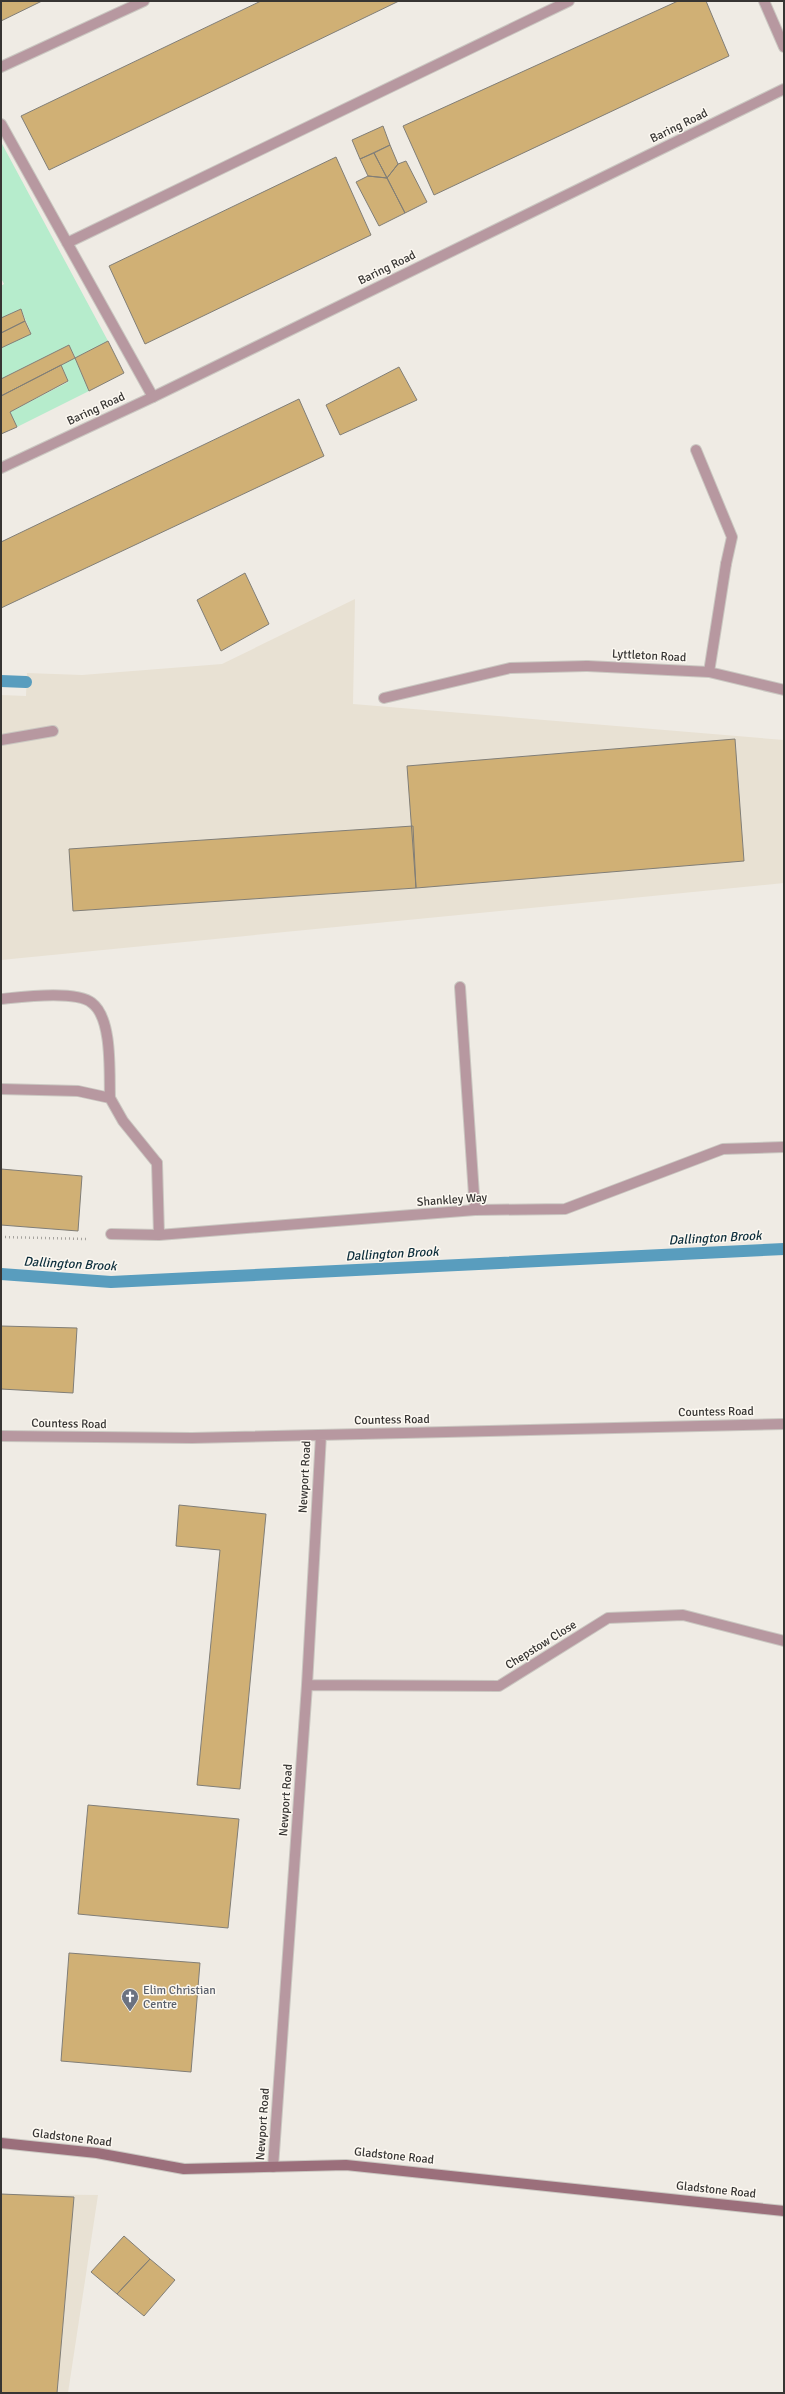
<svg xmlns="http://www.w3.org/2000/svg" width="785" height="2394" viewBox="0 0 785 2394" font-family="Signika,sans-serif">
<rect width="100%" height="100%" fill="#efebe4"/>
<!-- built -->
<path fill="#e8e1d3" d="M355,599L353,704L784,740V883L1,960V695L26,696L27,673L82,675L222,664Z
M1,2194L98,2195L68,2393H1Z"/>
<!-- green -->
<path fill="#b6eccc" d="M1,142L108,341L75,358L89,391L17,427L10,412L68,382L61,365L75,357L69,345L1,379V348L31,333L21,309L1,318V286L4,284L1,278Z"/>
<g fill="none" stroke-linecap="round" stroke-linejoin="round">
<!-- stream -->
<path stroke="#599dbe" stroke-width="12" d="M1,681L26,682
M1,1274L111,1282L784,1249"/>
</g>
<!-- building -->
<path fill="#d0b075" stroke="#817e77" d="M1,1H42L1,21Z
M261,1H399L49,170L21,116Z
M678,1H706L729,56L434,195L403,126Z
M383,126L390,145L360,159L352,140Z
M390,145L398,164L387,178L374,153Z
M374,153L387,178L368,176L360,159Z
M336,157L371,235L145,344L109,266Z
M406,161L427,202L405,213L387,178L398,164Z
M368,176L387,178L405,213L379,226L356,182Z
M21,309L25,321L1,333V318Z
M25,321L31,334L1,348V333Z
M108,341L124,373L89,391L75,358Z
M69,345L75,358L1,396V379Z
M61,365L68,381L10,412L17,427L1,434V396Z
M399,367L417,400L340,435L326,405Z
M299,399L324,456L1,608V542Z
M245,573L269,624L221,651L197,600Z
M735,739L744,861L416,888L407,766Z
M413,826L416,888L73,911L69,849Z
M1,1169L82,1176L78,1231L1,1225Z
M1,1326L77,1328L73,1393L1,1389Z
M179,1505L266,1514L240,1789L197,1785L220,1550L176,1546Z
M88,1805L239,1819L228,1928L78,1914Z
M69,1953L200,1963L191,2072L61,2061Z
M1,2194L74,2197L57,2393H1Z
M124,2236L150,2259L117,2294L91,2272Z
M150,2259L175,2280L144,2316L117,2294Z"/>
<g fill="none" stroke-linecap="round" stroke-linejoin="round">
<defs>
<path id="lane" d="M1,124L153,397
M67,243L569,1
M696,450L732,537L726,564
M384,698L510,668L587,666
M1,740L53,731
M460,987L475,1210
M1,999C22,997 76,990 92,1003C113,1019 109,1074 110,1098
M1,1089L78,1091L110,1098L123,1121L157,1163"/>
<path id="street" d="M764,1L784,47
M1,67L144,1
M1,468L153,397L784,89
M587,666L709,672L784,690
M709,672L726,564
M157,1163L159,1235
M111,1234L159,1235L475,1210L565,1209L723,1149L784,1147
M1,1436L192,1438L784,1424
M307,1685L499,1686L608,1618L683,1615L784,1641
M273,2167L307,1685L321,1435"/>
<path id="secondary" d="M1,2143L97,2153L184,2169L346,2165L784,2211"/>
</defs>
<!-- lane casing -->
<use href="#lane" stroke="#cac7c1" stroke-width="12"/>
<!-- street casing -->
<use href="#street" stroke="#cac7c1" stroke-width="12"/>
<!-- secondary casing -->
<use href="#secondary" stroke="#cac7c1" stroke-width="12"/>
<!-- path -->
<path stroke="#a5a29d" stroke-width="2.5" stroke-dasharray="1 3" stroke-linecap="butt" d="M1,1237L86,1239"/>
<!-- lane -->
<use href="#lane" stroke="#b798a0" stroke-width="10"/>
<!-- street -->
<use href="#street" stroke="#b798a0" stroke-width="10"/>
<!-- secondary -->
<use href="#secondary" stroke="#9b6f7b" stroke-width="10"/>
</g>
<!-- icons -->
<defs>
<symbol id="church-pin" viewBox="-11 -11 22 30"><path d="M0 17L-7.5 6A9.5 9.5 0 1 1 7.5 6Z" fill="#6b7280" stroke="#fcf8f1"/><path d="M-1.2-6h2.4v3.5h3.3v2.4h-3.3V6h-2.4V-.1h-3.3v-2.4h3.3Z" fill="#fff"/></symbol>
</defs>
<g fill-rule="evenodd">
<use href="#church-pin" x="120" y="1987" width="20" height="27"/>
</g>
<g text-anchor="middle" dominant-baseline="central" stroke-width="3" stroke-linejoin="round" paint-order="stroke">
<!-- street labels -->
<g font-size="12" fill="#373533" stroke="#fcf8f1">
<text transform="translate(679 126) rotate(-26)">Baring Road</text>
<text transform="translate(387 268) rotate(-26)">Baring Road</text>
<text transform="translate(96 409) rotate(-25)">Baring Road</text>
<text transform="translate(649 656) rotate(3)">Lyttleton Road</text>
<text transform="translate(452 1200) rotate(-4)">Shankley Way</text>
<text transform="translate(716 1412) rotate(-1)">Countess Road</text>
<text transform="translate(392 1420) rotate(-1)">Countess Road</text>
<text transform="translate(69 1424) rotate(1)">Countess Road</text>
<text transform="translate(305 1477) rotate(-87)">Newport Road</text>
<text transform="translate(541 1645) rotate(-32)">Chepstow Close</text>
<text transform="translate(286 1800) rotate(-86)">Newport Road</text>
<text transform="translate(263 2124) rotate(-86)">Newport Road</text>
<text transform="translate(72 2138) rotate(7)">Gladstone Road</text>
<text transform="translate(394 2156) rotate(6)">Gladstone Road</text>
<text transform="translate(716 2190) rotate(6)">Gladstone Road</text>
</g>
<!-- worship labels -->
<g font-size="12" fill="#5b616d" stroke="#fcf8f1" text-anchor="start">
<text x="143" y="1990">Elim Christian<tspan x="143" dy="14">Centre</tspan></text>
</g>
<!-- water labels -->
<g font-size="13" font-style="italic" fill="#0d2e3c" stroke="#fcf8f1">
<text transform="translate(715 1238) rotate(-3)">Dallington Brook</text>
<text transform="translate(392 1254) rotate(-3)">Dallington Brook</text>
<text transform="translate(70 1264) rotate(3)">Dallington Brook</text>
</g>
</g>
<!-- border -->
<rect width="785" height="2394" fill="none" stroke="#373533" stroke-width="4"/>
</svg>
